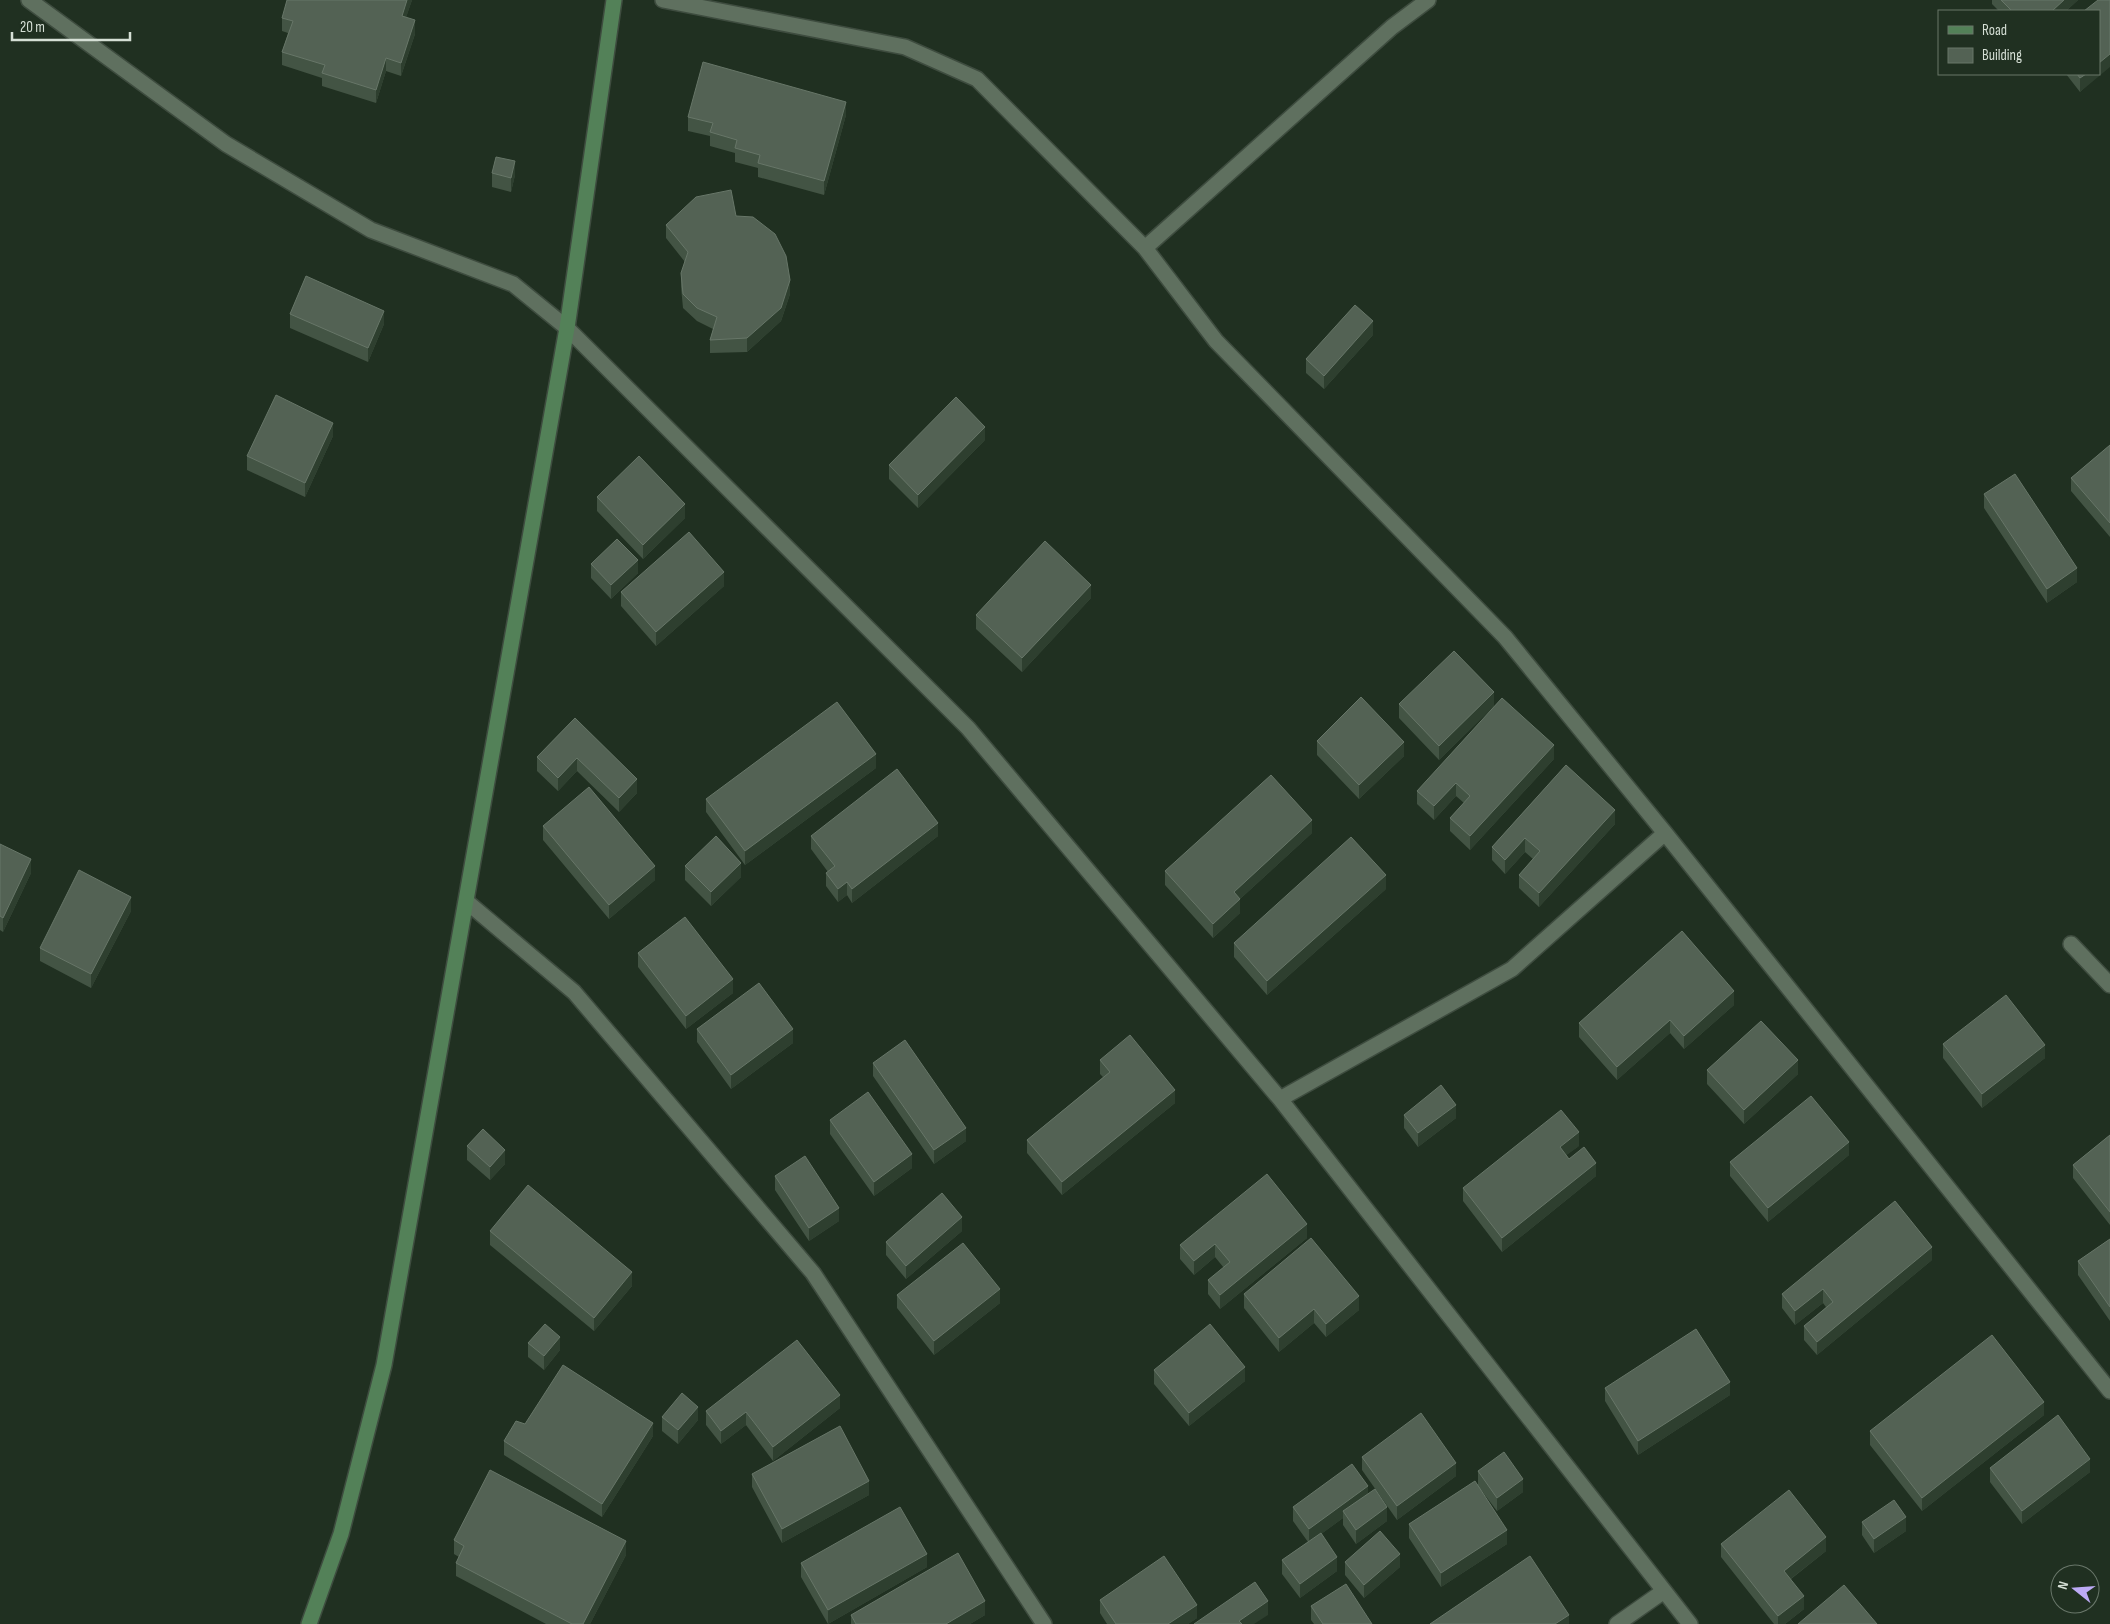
<svg xmlns="http://www.w3.org/2000/svg" width="2110" height="1624" viewBox="0 0 2110 1624" font-family="'Sofia Sans Condensed',sans-serif">
<rect width="100%" height="100%" fill="#203021"/>
<g fill="none" stroke-linecap="round" stroke-linejoin="round">
<defs>
<path id="street" d="M29,0L226,144L371,230L513,284L567,328L968,728L1280,1099L1690,1624
M663,0L905,47L977,79L1145,248L1216,341L1505,637L1665,833L2110,1391
M1145,248L1392,27L1428,0
M467,902L574,992L813,1273L1044,1624
M2071,944L2110,985
M1280,1099L1512,969L1665,833
M1617,1624L1664,1591"/>
<path id="secondary" d="M309,1624L341,1534L384,1365L567,328L614,0"/>
</defs>
<!-- street casing -->
<use href="#street" stroke="#3e4c3f" stroke-width="18"/>
<!-- secondary casing -->
<use href="#secondary" stroke="#3e4c3f" stroke-width="18"/>
<!-- street -->
<use href="#street" stroke="#5f705f" stroke-width="15"/>
<!-- secondary -->
<use href="#secondary" stroke="#538158" stroke-width="15"/>
</g>
<!-- wall -->
<path fill="#435444" d="M412,0L406,17L415,34L401,76L386,71L376,103L322,86V78L282,65V52L288,33L282,31V18Z
M1992,0H2078L2066,11H1999L1992,4Z
M2066,74H2099L2080,92Z
M846,115L824,195L758,177V168L735,162V153L710,146V136L688,131V117Z
M492,173L515,175L511,192L492,187Z
M736,216L790,294L781,321L747,352L710,353V340L713,329L697,321L683,308L681,287V273L685,262L666,238V225Z
M290,314L384,324L368,362L290,328Z
M1373,335L1324,389L1306,373V359Z
M333,436L305,497L247,470V456Z
M985,440L918,508L889,479V465Z
M2110,445V537L2071,491V478Z
M1984,494L2077,582L2047,603L1984,508Z
M597,497L685,518L643,559L597,511Z
M591,564L638,573L611,599L591,578Z
M724,586L656,646L621,606V592Z
M1091,598L1022,672L976,629V615Z
M1399,704L1494,706L1439,760L1399,718Z
M575,718L637,793L619,812L577,771L558,791L537,771V757Z
M1317,741L1404,756L1359,799L1317,755Z
M1554,759L1470,850L1450,831V818L1464,803L1456,796L1434,820L1417,804V791Z
M1566,765L1615,824L1539,907L1519,888V875L1533,859L1525,852L1505,874L1492,860V847Z
M876,768L745,865L706,812V799Z
M543,826L655,880L609,919L543,840Z
M1312,833L1240,899V913L1213,938L1165,885V871Z
M811,836H938L852,903L847,895L838,902L826,886V873L828,872L811,849Z
M0,844L31,873L3,932L0,930Z
M685,866L741,877L711,906L685,880Z
M1386,889L1267,995L1234,957V943Z
M131,911L91,988L40,961V948Z
M638,953L733,993L686,1029L638,967Z
M1734,1005L1684,1049L1670,1033L1617,1080L1579,1037V1023Z
M697,1029L793,1043L731,1089L697,1042Z
M1943,1044L2045,1058L1982,1108L1943,1058Z
M1100,1060L1175,1103L1062,1195L1027,1153V1140L1103,1077L1100,1074Z
M873,1063L966,1141L934,1164L873,1076Z
M1707,1070L1798,1074L1744,1124L1707,1084Z
M1404,1115L1456,1118L1418,1147L1404,1128Z
M830,1120L912,1168L874,1196L830,1134Z
M2110,1135V1225L2073,1178V1165Z
M467,1146L505,1164L490,1180L467,1160Z
M1579,1146L1566,1155L1569,1159L1596,1176L1502,1252L1463,1201V1188Z
M1849,1155L1768,1222L1730,1176V1162Z
M775,1176L839,1221L809,1241L775,1190Z
M490,1231L632,1286L594,1331L490,1245Z
M962,1231L906,1279L886,1255V1242Z
M1307,1238L1220,1309L1208,1294V1280L1224,1268L1215,1257L1194,1275L1180,1259V1245Z
M2110,1239V1321L2078,1275V1261Z
M1932,1260L1817,1355L1804,1340V1326L1826,1307L1823,1303L1795,1325L1782,1308V1294Z
M1244,1294L1359,1310L1326,1337L1314,1323L1279,1352L1244,1308Z
M897,1295L1000,1303L934,1355L897,1308Z
M528,1343L560,1350L544,1370L528,1357Z
M1154,1370L1245,1381L1189,1426L1154,1384Z
M1605,1388L1730,1395L1638,1455L1605,1401Z
M840,1408L773,1461L746,1425L721,1444L706,1425V1411Z
M2044,1415L1922,1511L1870,1445V1431Z
M662,1417L698,1420L678,1444L662,1431Z
M653,1436L602,1517L504,1455V1441Z
M1362,1457L1456,1476L1397,1520L1362,1470Z
M1990,1468L2090,1472L2022,1524L1990,1482Z
M1478,1471L1523,1492L1497,1511L1481,1490L1507,1544L1441,1587L1409,1538V1524L1478,1484Z
M752,1474L869,1495L782,1543L752,1487Z
M1368,1494L1387,1521L1356,1544L1343,1525V1518L1321,1534L1337,1571L1300,1598L1282,1574V1560L1308,1542L1293,1521V1507Z
M1862,1522L1906,1531L1874,1553L1862,1535Z
M454,1540L626,1555L590,1624H546L456,1576V1563L459,1557L454,1554Z
M1721,1544L1826,1551L1791,1579L1804,1609L1785,1624H1774L1721,1557Z
M1345,1562L1400,1567L1364,1598L1345,1575Z
M801,1563L927,1567L828,1624L801,1577Z
M1100,1600L1197,1618L1188,1624H1107L1100,1613Z
M1311,1606L1372,1624H1314L1311,1620Z
M851,1615H985L970,1624H851Z"/>
<!-- shaded-wall -->
<path fill="#2e3f2f" d="M407,0H412L402,30V16Z
M2064,0H2078L2066,11H2052Z
M415,20V34L401,76V63Z
M2110,54V67L2080,92V78L2086,74H2099V63Z
M386,58V71L376,103V90Z
M846,102V115L824,195V181Z
M515,161V175L511,192V178Z
M790,280V294L781,321L747,352V338Z
M384,311V324L368,362V348Z
M1373,321V335L1324,389V376Z
M333,423V436L305,497V483Z
M985,427V440L918,508V495Z
M685,504V518L643,559V545Z
M638,560V573L611,599V585Z
M2077,568V582L2047,603V589Z
M724,572V586L656,646V632Z
M1091,585V598L1022,672V658Z
M1494,692V706L1439,760V746Z
M1404,742V756L1359,799V785Z
M1554,745V759L1470,850V836Z
M876,754V768L745,865V851Z
M577,758V771L558,791V778Z
M637,779V793L619,812V798Z
M1456,783V796L1434,820V806Z
M1615,810V824L1539,907V893Z
M1312,820V833L1240,899V913L1213,938V924L1234,892Z
M938,823V836L852,903V889Z
M1525,838V852L1505,874V860Z
M31,859V873L3,932V918Z
M741,863V877L711,906V892Z
M655,866V880L609,919V905Z
M1386,875V889L1267,995V981Z
M847,882V895L838,902V889Z
M131,897V911L91,988V974Z
M733,979V993L686,1029V1016Z
M1734,991V1005L1684,1049V1036Z
M1670,1020V1033L1617,1080V1067Z
M793,1029V1043L731,1089V1075Z
M2045,1045V1058L1982,1108V1094Z
M1798,1060V1074L1744,1124V1110Z
M1175,1090V1103L1062,1195V1182Z
M1456,1105V1118L1418,1147V1133Z
M966,1128V1141L934,1164V1150Z
M1579,1132V1146L1560,1160V1147Z
M1849,1142V1155L1768,1222V1208Z
M505,1150V1164L490,1180V1167Z
M912,1154V1168L874,1196V1182Z
M1596,1163V1176L1502,1252V1238Z
M839,1208V1221L809,1241V1228Z
M962,1217V1231L906,1279V1266Z
M1307,1224V1238L1220,1309V1295Z
M1215,1244V1257L1194,1275V1261Z
M1932,1247V1260L1817,1355V1342Z
M632,1272V1286L594,1331V1318Z
M1000,1289V1303L934,1355V1341Z
M1823,1289V1303L1795,1325V1311Z
M1359,1296V1310L1326,1337V1324Z
M1314,1309V1323L1279,1352V1338Z
M560,1337V1350L544,1370V1356Z
M1245,1367V1381L1189,1426V1413Z
M1730,1382V1395L1638,1455V1441Z
M840,1395V1408L773,1461V1447Z
M2044,1402V1415L1922,1511V1498Z
M698,1407V1420L678,1444V1430Z
M746,1412V1425L721,1444V1431Z
M653,1423V1436L602,1517V1504Z
M2090,1459V1472L2022,1524V1511Z
M1456,1463V1476L1397,1520V1506Z
M1523,1479V1492L1497,1511V1498Z
M869,1481V1495L782,1543V1529Z
M1368,1486V1499L1343,1511V1518L1309,1543V1529Z
M1387,1507V1521L1356,1544V1530Z
M1906,1517V1531L1874,1553V1539Z
M1507,1530V1544L1441,1587V1573Z
M1826,1537V1551L1784,1584V1571Z
M626,1541V1555L590,1624H583Z
M927,1554V1567L828,1624V1610Z
M1400,1554V1567L1364,1598V1585Z
M1337,1557V1571L1300,1598V1584Z
M1804,1596V1609L1785,1624H1778V1616Z
M985,1601V1615L970,1624H946Z
M1268,1601V1615L1254,1624H1239V1621Z
M1197,1605V1618L1188,1624H1168Z
M1569,1615V1624H1555Z"/>
<!-- building -->
<path fill="#536254" stroke="#677668" d="M287,0H407L402,16L415,20L401,63L386,58L376,90L322,73L325,65L282,52L293,21L282,18Z
M2001,0H2064L2052,11H2012Z
M2098,0H2110V54L2099,63V11H2084Z
M703,62L846,102L824,181L758,163L760,155L735,148L737,140L710,132L713,123L688,117Z
M2077,74H2086L2080,78Z
M496,157L515,161L511,178L492,173Z
M731,190L736,216L753,217L775,234L786,256L790,280L781,308L747,338L710,340L717,317L697,308L683,294L681,273L688,252L666,225L696,197Z
M306,276L384,311L368,348L290,314Z
M1355,305L1373,321L1324,376L1306,359Z
M276,395L333,423L305,483L247,456Z
M956,397L985,427L918,495L889,465Z
M2110,445V523L2071,478Z
M639,456L685,504L643,545L597,497Z
M2015,474L2077,568L2047,589L1984,494Z
M689,532L724,572L656,632L621,592Z
M617,539L638,560L611,585L591,564Z
M1045,541L1091,585L1022,658L976,615Z
M1454,651L1494,692L1439,746L1399,704Z
M1361,697L1404,742L1359,785L1317,741Z
M1502,698L1554,745L1470,836L1450,818L1470,796L1456,783L1434,806L1417,791Z
M837,702L876,754L745,851L706,799Z
M575,718L637,779L619,798L577,758L558,778L537,757Z
M1566,765L1615,810L1539,893L1519,875L1540,851L1525,838L1505,860L1492,847Z
M897,769L938,823L852,889L847,882L838,889L826,873L835,866L811,836Z
M1271,775L1312,820L1234,892L1240,899L1213,924L1165,871Z
M589,787L655,866L609,905L543,826Z
M716,836L741,863L711,892L685,866Z
M1351,837L1386,875L1267,981L1234,943Z
M0,844L31,859L3,918L0,916Z
M79,870L131,897L91,974L40,948Z
M685,917L733,979L686,1016L638,953Z
M1682,931L1734,991L1684,1036L1670,1020L1617,1067L1579,1023Z
M759,983L793,1029L731,1075L697,1029Z
M2006,995L2045,1045L1982,1094L1943,1044Z
M1761,1021L1798,1060L1744,1110L1707,1070Z
M1130,1035L1175,1090L1062,1182L1027,1140L1110,1072L1100,1060Z
M905,1040L966,1128L934,1150L873,1063Z
M1441,1085L1456,1105L1418,1133L1404,1115Z
M868,1092L912,1154L874,1182L830,1120Z
M1811,1096L1849,1142L1768,1208L1730,1162Z
M1561,1110L1579,1132L1560,1147L1569,1159L1584,1147L1596,1163L1502,1238L1463,1188Z
M483,1129L505,1150L490,1167L467,1146Z
M2110,1135V1212L2073,1165Z
M805,1156L839,1208L809,1228L775,1176Z
M1267,1174L1307,1224L1220,1295L1208,1280L1230,1262L1215,1244L1194,1261L1180,1245Z
M528,1185L632,1272L594,1318L490,1231Z
M942,1193L962,1217L906,1266L886,1242Z
M1895,1201L1932,1247L1817,1342L1804,1326L1833,1302L1823,1289L1795,1311L1782,1294Z
M1311,1238L1359,1296L1326,1324L1314,1309L1279,1338L1244,1294Z
M2110,1239V1307L2078,1261Z
M963,1243L1000,1289L934,1341L897,1295Z
M545,1324L560,1337L544,1356L528,1343Z
M1210,1324L1245,1367L1189,1413L1154,1370Z
M1696,1329L1730,1382L1638,1441L1605,1388Z
M1992,1335L2044,1402L1922,1498L1870,1431Z
M797,1340L840,1395L773,1447L746,1412L721,1431L706,1411Z
M563,1365L653,1423L602,1504L504,1441L516,1421L525,1424Z
M682,1393L698,1407L678,1430L662,1417Z
M1421,1413L1456,1463L1397,1506L1362,1457Z
M2058,1415L2090,1459L2022,1511L1990,1468Z
M840,1426L869,1481L782,1529L752,1474Z
M1504,1452L1523,1479L1497,1498L1478,1471Z
M1352,1464L1368,1486L1309,1529L1293,1507Z
M490,1470L626,1541L583,1624H572L456,1563L464,1546L454,1540Z
M1475,1481L1507,1530L1441,1573L1409,1524Z
M1375,1489L1387,1507L1356,1530L1343,1511Z
M1789,1490L1826,1537L1784,1571L1804,1596L1778,1616L1721,1544Z
M1894,1500L1906,1517L1874,1539L1862,1522Z
M900,1507L927,1554L828,1610L801,1563Z
M1380,1531L1400,1554L1364,1585L1345,1562Z
M1321,1533L1337,1557L1300,1584L1282,1560Z
M958,1553L985,1601L946,1624H856L851,1615Z
M1164,1556L1197,1605L1168,1624H1116L1100,1600Z
M1530,1556L1569,1615L1555,1624H1430Z
M1255,1582L1268,1601L1239,1621L1242,1624H1194Z
M1346,1584L1372,1624H1323L1311,1606Z
M1844,1585L1877,1624H1798Z"/>
<!-- legend -->
<rect x="1938" y="10" width="162" height="65" fill="#203021" stroke="#687669"/>
<rect x="1948" y="26" width="25" height="8" fill="#538158" stroke="#687669"/>
<text x="1982" y="35" font-size="15" fill="#d5dfd5">Road</text>
<rect x="1948" y="48" width="25" height="15" fill="#536254" stroke="#687669"/>
<text x="1982" y="60" font-size="15" fill="#d5dfd5">Building</text>
<!-- north arrow -->
<g transform="translate(2075 1589) rotate(287)"><circle r="24" fill="#203021" stroke="#687669"/>
<path d="M0-4L9 19L0 12L-9 19Z" fill="#bcaaf5"/>
<text y="-8" font-size="14" font-weight="bold" text-anchor="middle" fill="#d5dfd5">N</text>
</g>
<!-- scale -->
<path d="M12 32v8h118v-8" fill="none" stroke="#d5dfd5" stroke-width="2.5"/>
<text x="20" y="32" font-size="15" fill="#d5dfd5" stroke="#203021" stroke-width="4" paint-order="stroke">20 m</text>
</svg>
